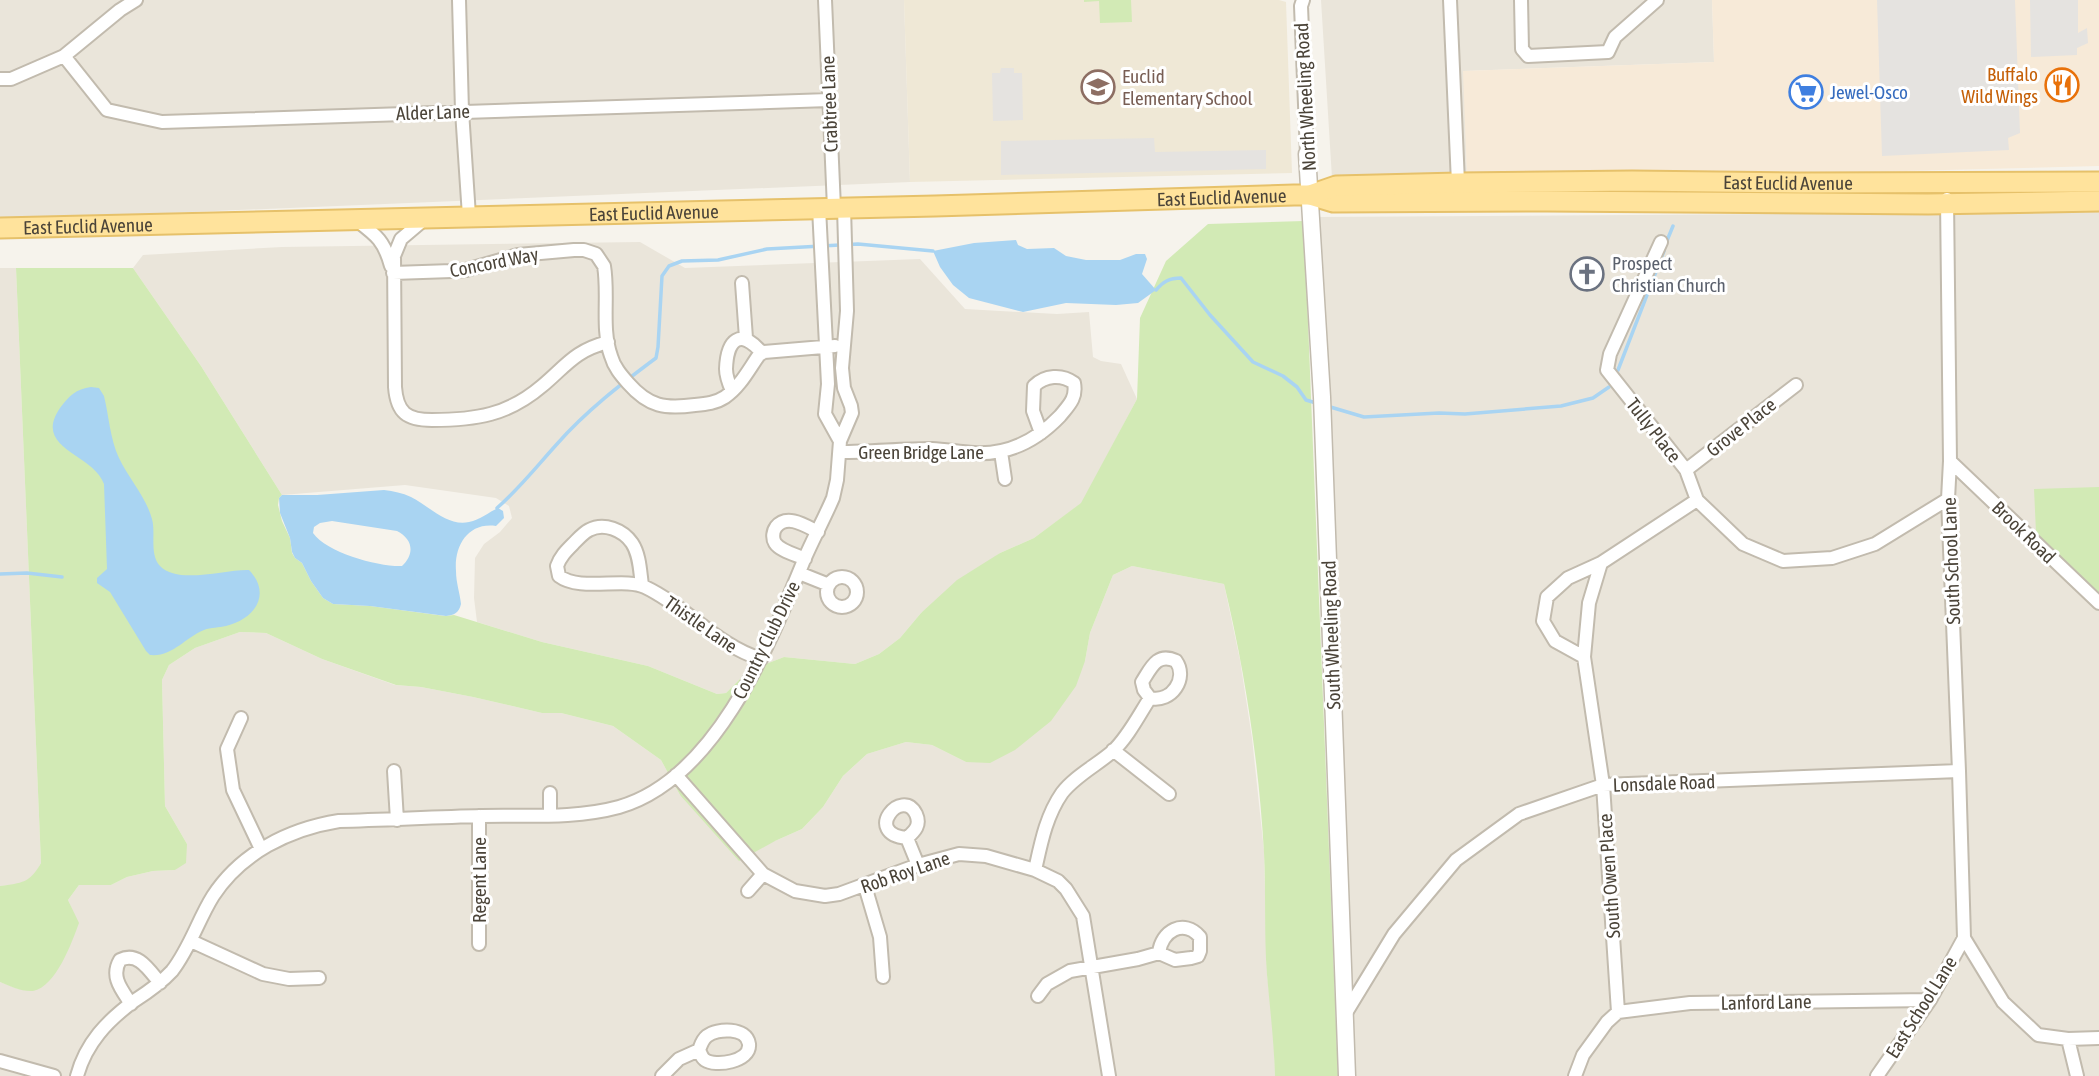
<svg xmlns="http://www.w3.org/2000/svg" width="2099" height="1076" viewBox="0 0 2099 1076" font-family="'Asap Condensed',sans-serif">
<rect width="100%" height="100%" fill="#f6f3ec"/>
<!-- residential -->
<path fill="#eae5da" d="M0,0H904L910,182L0,220Z
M1321,0H1712L1714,62L1464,71L1467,176L1332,178Z
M2099,212V1076H1341L1320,217Z
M640,242L685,268L920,259L965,309L1057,314L1089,312L1093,357L1101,361L1121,364L1137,399L1082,503L1034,538L1000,553L921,613L900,638L879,654L855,664L784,657L748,671L726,693L717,694L648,666L542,642L477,622L474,598L475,558L484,544L500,532L512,518L509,506L496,498L405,485L282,495L201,366L133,268L143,255L282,247Z
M0,268H16L41,863L34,876L21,884L0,886Z
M1132,566L1224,584L1240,660L1252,738L1264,851L1267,974L1274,1034L1275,1076H0V982L19,989L78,923L68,900L79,885H111L127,877L153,871L175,870L187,844L165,806L162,680L169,665L195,648L240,632L266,633L322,659L395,685L421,687L473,697L542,713H561L613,726L661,760L680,795L775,841L802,829L823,807L843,776L867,754L906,742L932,745L966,762L1085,661L1090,633L1113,575Z"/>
<!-- commercial -->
<path fill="#f7ead8" d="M1712,0H2099V166L1710,176H1467L1463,71L1714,62Z"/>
<!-- education -->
<path fill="#efe8d6" d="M904,0H1279L1286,2L1292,173L910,182Z"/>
<!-- green -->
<path fill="#d2eab5" d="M1084,0H1131L1132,22L1100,23L1099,1L1084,2Z
M1304,221L1338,1076H1275C1274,1042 1270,1009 1267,975C1264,934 1266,893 1264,853C1259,763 1245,671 1224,584L1132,566L1113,575L1090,633L1085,661L1076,686L1051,721L1015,750L990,763L966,762L932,745L906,742L867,754L843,776L823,807L802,829L775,841L739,861L680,795L661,760L613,726L561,713H542L473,697L421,687L396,685L322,659L266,633L240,632L195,648L169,665L162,680L165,806L187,844L186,863L175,870L153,871L127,877L111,885H79L68,900L79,923C72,942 56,987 33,991C22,992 10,986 0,982V886C22,883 30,883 41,863L16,268H133L201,366L282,495L279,498L278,505L282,521L290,538L292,553L295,558L302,563L311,581L323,598L333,604L370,606L445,616L454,615L542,642L648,666L717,694L726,693L748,671L784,657L855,664L879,654L900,638L921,613L957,580L1000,553L1034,538L1081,503L1137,399L1140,318L1166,261L1208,224Z
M2099,487V595L2036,532L2034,489Z"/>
<!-- parking -->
<path fill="#e5e3e0" d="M1877,0H2015L2020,133L2008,138L2009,150L1882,156Z
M2030,0H2078V33L2087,28L2088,43L2077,48V55L2031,57Z
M1001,68H1014V73H1022L1023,120L993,121L992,73H1000Z
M1154,138L1155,152L1266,150V169L1001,175V141Z"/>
<!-- water -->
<path fill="#a9d4f2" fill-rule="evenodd" d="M1016,240L1018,245L1027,249L1054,248L1066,256L1086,260H1120L1136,254H1145L1147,259L1142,274L1156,290L1138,303L1116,305L1066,303L1023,312L969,298L953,285L940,267L933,251L974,243Z
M91,387L99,388L104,396C109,416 110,439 119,458C129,479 146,497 152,519C156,533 149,554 160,566C178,585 226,569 249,570C272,594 255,619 226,626C219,628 211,627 204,630C184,638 173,657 150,655L146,651L110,592L97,583V578L107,569L104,484C93,453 32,449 60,408C69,396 76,389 91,387Z
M384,490C394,491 402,493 411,497C429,506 448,527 469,522C480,520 489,512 498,508L503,511L504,518L496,526C468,522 454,546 456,571C456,583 460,593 461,604C459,613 454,615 446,616L370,606L333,604L323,598L311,581L302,563L295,558L292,552L290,538L280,513L279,498L282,495H317ZM332,521L397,531C413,539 415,554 402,566C379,567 327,553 313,533L314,527L320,523Z"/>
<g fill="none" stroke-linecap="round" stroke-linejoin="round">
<!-- stream -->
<path stroke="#a9d4f2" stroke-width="3.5" d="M1666,243L1673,226
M1156,290C1163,282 1169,278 1181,278L1210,315L1253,362L1283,376L1297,387L1306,400L1316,403
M1618,370L1664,251
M1327,406L1364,417L1439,413L1465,414L1561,406L1593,398L1609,387
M497,508C520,488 537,466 557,444C586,411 621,384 656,358L658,347L662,276L669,266L682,261L718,260L767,249L858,244L933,251
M0,574L27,573L62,577"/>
<defs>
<path id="minor" d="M459,0L462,111L469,216
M825,0L834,208
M1303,0L1301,6L1307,154
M1450,0L1458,183
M1521,0L1522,49L1528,56L1608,52L1615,37L1657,0
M64,56L107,110L162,122L829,100
M0,79H11L64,56L120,10L136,0
M819,208L828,384L825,414L840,441
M427,217L401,239L394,256L395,387C397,413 407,420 432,420C476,420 508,415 542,386C567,365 574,351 608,342
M355,219C376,235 384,240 391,266
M1661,242L1610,354L1607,370L1686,470L1697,500L1743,544L1783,561L1832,558L1875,544L1948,499
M393,273L452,271L466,270L518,255L574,250H584L596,254L604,266C609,295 601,328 611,356C614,367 621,375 628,383C649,407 665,409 695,405C706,404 716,403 725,397C740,387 749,369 759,355L764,352L835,346
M742,283L746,338
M732,391C729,384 726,377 726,369C727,340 740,327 762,353
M840,452C871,452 901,449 932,449C946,450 960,452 974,453C1008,455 1037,440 1060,416C1069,405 1077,398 1074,383C1062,374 1045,375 1034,386L1033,411L1041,433
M1001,452L1005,479
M1950,461L2099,603
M1686,470L1796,385
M805,559C797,555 780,551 775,543C772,538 773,531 776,527C787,513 806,526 818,532
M1601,563L1589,603L1584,657L1603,785L1618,1012
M799,573L829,585
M827 592a15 15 0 1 1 30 0a15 15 0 1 1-30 0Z
M642,585C640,572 640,555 632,543C623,530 604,522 589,530C583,533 578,539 573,544C566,551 560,557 557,566L559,576C580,592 624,577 645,587C687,607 716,645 761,659
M1584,657L1555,641L1543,621L1547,597L1568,578L1601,563L1697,500
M241,718L227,749L233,790L261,849
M1113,750L1169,794
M394,771L397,820
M676,775L763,874L795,891L825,896L839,894L918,865L959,854L986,856L1035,870L1058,881L1066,889L1083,916L1109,1076
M550,793V815
M907,838C862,834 902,786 916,814C921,825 915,831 907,838L918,865
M1035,870C1041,843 1046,816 1062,793C1075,776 1097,765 1113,751C1128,737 1139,715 1150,698L1144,690L1142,682C1151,668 1157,652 1176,661C1188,678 1172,703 1150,698
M865,886L880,937L883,977
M748,891L763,874
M1964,938L2003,1002L2038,1035L2068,1039L2077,1076
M191,941L263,974L289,979L319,978
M479,944V816
M1038,996L1047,984L1070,971L1138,959L1159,953L1175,960L1191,958L1198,956L1200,951V937C1184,918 1161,931 1159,953
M131,1004C122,990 110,977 120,960C138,951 149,970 160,983
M1344,1016L1394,934L1456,860L1519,814L1603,785L1959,771
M2068,1039L2099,1038
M0,1061L54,1076
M77,1076C86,1043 107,1021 134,1001C148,992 161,983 172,971C190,948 198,920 213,896C241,853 289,829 339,821C386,820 434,817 482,816C527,815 575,819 619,807C716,779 769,645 804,560C813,539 824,519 833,498L837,480L840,441L852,413L851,406L844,388L842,368L847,311L844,208
M662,1076L679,1059L699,1050C701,1045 702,1040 707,1036C717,1028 747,1027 749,1044C751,1062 715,1067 705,1060C701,1057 701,1054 699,1050
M1575,1076L1583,1055L1607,1022L1618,1012L1690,1003L1930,1000
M1877,1076L1930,1000L1964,938L1959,771L1948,499L1950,461L1947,199"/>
<path id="tertiary" d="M1307,154L1322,397L1347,1076"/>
<g id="primary">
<path d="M1310,195L1333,202L1547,201L1928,204L2099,201"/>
<path id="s1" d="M0,228L935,206L1294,195H1310L1336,186L1458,183L1632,181L1799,183L2099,182"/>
</g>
</defs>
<!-- minor casing -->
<use href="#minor" stroke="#c2bbae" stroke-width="16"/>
<!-- tertiary casing -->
<use href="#tertiary" stroke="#c2bbae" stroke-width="19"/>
<!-- primary casing -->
<use href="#primary" stroke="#e6c16a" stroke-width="23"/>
<!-- minor -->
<use href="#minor" stroke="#fff" stroke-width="12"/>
<!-- tertiary -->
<use href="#tertiary" stroke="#fff" stroke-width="16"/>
<!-- primary -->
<use href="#primary" stroke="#ffe39c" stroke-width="19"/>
</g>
<!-- icons -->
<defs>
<symbol id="restaurant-ring" viewBox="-11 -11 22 22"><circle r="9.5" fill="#fff" stroke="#e8710a" stroke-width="1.5"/><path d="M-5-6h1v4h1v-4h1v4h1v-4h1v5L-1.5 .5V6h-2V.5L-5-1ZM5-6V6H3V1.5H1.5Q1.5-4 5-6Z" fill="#e8710a"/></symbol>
<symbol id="school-ring" viewBox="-11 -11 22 22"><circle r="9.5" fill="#fff" stroke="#8d6e63" stroke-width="1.5"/><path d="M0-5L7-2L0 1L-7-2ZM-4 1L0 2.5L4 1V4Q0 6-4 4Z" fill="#8d6e63"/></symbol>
<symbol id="supermarket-ring" viewBox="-11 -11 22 22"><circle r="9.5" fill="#fff" stroke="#3f7fe0" stroke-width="1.5"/><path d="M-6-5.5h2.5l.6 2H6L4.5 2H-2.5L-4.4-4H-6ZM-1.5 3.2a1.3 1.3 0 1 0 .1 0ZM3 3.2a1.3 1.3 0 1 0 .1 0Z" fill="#3f7fe0"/></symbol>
<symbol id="church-ring" viewBox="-11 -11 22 22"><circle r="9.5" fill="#fff" stroke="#6b7280" stroke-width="1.5"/><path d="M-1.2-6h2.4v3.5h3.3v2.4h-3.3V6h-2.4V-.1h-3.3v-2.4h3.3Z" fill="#6b7280"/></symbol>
</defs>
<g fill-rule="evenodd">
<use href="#restaurant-ring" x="2043" y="66" width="38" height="38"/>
<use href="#school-ring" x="1079" y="68" width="38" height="38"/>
<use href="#supermarket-ring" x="1787" y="73" width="38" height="38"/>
<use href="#church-ring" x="1568" y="255" width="38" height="38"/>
</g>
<g text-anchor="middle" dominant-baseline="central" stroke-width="6" stroke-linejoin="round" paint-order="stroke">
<!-- food labels -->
<g font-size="19" fill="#c56008" stroke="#fff" text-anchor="end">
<text x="2038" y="74">Buffalo<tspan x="2038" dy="22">Wild Wings</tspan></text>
</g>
<!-- education labels -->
<g font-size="19" fill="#785e54" stroke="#fff" text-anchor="start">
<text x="1122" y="76">Euclid<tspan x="1122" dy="22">Elementary School</tspan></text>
</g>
<!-- shop labels -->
<g font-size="19" fill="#366cbe" stroke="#fff" text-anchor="start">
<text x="1830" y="92">Jewel-Osco</text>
</g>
<!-- street labels -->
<g font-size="19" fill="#4b4439" stroke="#fff">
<text transform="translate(1305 97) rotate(-93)">North Wheeling Road</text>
<text transform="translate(829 104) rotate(-92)">Crabtree Lane</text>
<text transform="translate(433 112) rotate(-2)">Alder Lane</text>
<text stroke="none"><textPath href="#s1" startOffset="1790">East Euclid Avenue</textPath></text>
<text stroke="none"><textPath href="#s1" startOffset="1222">East Euclid Avenue</textPath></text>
<text stroke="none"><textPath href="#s1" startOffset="654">East Euclid Avenue</textPath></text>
<text stroke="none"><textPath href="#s1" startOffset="88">East Euclid Avenue</textPath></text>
<text transform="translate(494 262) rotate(-11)">Concord Way</text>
<text transform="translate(1741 427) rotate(-38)">Grove Place</text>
<text transform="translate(1654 430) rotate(52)">Tully Place</text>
<text x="921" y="452">Green Bridge Lane</text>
<text transform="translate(2024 532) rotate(44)">Brook Road</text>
<text transform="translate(1951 561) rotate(-92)">South School Lane</text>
<text transform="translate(701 624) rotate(35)">Thistle Lane</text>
<text transform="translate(1331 635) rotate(-92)">South Wheeling Road</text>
<text transform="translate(766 640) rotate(-64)">Country Club Drive</text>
<text transform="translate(1664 783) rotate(-2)">Lonsdale Road</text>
<text transform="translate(905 872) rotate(-19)">Rob Roy Lane</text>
<text transform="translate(1609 876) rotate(-94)">South Owen Place</text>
<text transform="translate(479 880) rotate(-90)">Regent Lane</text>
<text transform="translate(1766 1002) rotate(-1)">Lanford Lane</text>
<text transform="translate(1921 1007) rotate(-58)">East School Lane</text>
</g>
<!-- worship labels -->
<g font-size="19" fill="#5b616d" stroke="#fff" text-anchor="start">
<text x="1612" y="263">Prospect<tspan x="1612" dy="22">Christian Church</tspan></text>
</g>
</g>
</svg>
